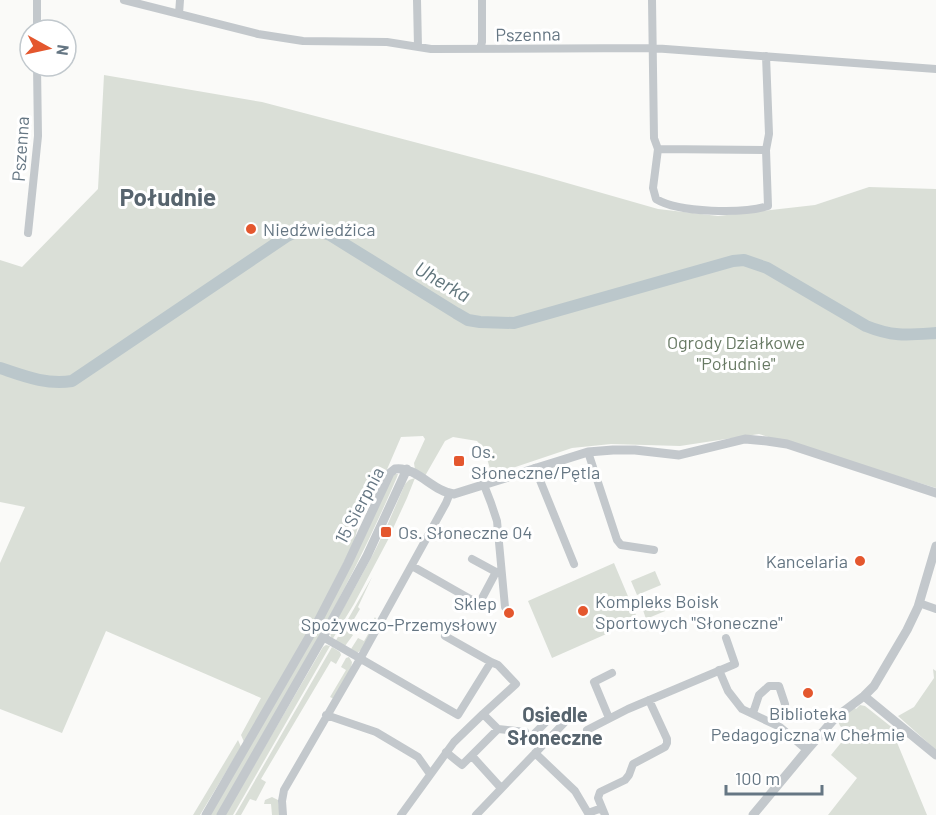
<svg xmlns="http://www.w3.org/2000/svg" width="936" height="815" viewBox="0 0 936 815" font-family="Barlow,sans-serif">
<rect width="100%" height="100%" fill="#fafaf8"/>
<!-- green -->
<path fill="#dadfd7" d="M104,75L262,102L539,175L658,209L718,216L815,205L869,187L936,189V488L759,434L680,446L611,444L572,448L492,475C488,463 486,450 477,441L453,437L445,441L425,476L415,470L414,463L425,439L423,436L401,437L382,481L373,493L358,526L354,542L313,623L244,742L241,735L261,698L106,631L62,733L0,709V563L25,507L0,502V260L22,267L98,189Z
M395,474H398L397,477C347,595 281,704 217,815H208L390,479Z
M415,478L407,498L390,535L389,534L390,536L354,604L332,640L330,633C347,600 367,568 383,534L385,535L388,529L386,528L405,484L409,480Z
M614,563L638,620L552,658L528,601Z
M655,571L661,585L637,595L631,581Z
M372,577L358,607L360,609L347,631L353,635L345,646L335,642Z
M666,598L670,609L646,619L642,607Z
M375,617L377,621L363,649L357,653L351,649L358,638L364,641L374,624L372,623Z
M326,645L330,646L233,815H225L323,647Z
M332,647L340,652L341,655L336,664L331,661L261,779L266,782L256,801L250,799L241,815H235Z
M349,657L352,662L351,669L334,699L330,697L346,670L341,667L346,658Z
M933,669L936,671V750L898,716L914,707L934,678Z
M860,705L865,706L894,729L896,740L927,815H828L857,778L831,755L849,733L840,726L838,721L854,707L856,709Z
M238,740L241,747L200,815H193Z
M272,797L278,800L280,815H272L271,804H264L265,800Z"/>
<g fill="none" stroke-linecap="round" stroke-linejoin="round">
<!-- river -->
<path stroke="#bbc7cb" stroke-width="12" d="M0,368C24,376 46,385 72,381L287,236C301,228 315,229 330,235L456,313L468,320L480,322L514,323L733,261L744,260L767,268L866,326C893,337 908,335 936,333"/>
<!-- minor -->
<path stroke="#c3c8cc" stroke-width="8" d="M37,0V30
M124,0L258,34L303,41L387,42L431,49L652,48L936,69
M417,0L418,47
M652,0L654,138L658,149L653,188L656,199C679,213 743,214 768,206L766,150L769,134L766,56
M179,14L180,0
M480,49L482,42V0
M658,149L766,150
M28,233L38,136L37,66
M588,452L617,540L621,545L654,550
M535,468L574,564
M484,485L491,503L497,521L505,607
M472,559L496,572
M412,566L479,604L496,572L501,571
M919,603L936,609
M323,637L458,715L491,662L445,636
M719,670L728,691L742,709L780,727L807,750
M753,713L759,695L769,686H779L785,704
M483,714L516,684L498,665L491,662
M326,715L376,732L418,757L430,774
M609,718L594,682L612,673
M587,730L628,709L735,664L726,638
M446,752L462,765L498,729
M535,753L575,791L588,813L602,808
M472,756L501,788
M283,815L282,801L284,790L360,659L446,503L450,493
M401,815L454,742L483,714L498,729L525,732
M476,815L564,723L554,714L535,733
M605,815L598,798L600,792L625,780L629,775L633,764L665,747L667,743V739L649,700"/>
<!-- tertiary -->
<path stroke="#c3c8cc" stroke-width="9" d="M864,696L936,755
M206,815L316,625L348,563L390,473L395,469C417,466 433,492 454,494L588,452L613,450H635L679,455L745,439L767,441L787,444L936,493
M221,815L323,637L367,556L407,469
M753,815L807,750L836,717L864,696L874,686L907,630L918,607L936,546"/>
</g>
<!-- markers -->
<g fill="#e4572e" stroke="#fff" stroke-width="2">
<circle cx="251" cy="229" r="6"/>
<rect x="453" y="455" width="12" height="12" rx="3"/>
<rect x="380" y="526" width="12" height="12" rx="3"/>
<circle cx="860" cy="561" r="6"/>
<circle cx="583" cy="611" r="6"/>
<circle cx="509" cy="613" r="6"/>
<circle cx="808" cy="693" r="6"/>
</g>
<g text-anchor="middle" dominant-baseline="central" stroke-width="6" stroke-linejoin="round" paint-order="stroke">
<!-- street labels -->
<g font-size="18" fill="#657683" stroke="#fff">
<text transform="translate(528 34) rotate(-1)">Pszenna</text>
<text transform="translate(20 149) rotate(-86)">Pszenna</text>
<text transform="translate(359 505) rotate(-62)">15 Sierpnia</text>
</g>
<!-- poi labels -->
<g font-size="18" fill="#657683" stroke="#fff" text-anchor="start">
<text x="263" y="229">Niedźwiedźica</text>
<text x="471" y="451">Os.<tspan x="471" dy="21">Słoneczne/Pętla</tspan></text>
<text x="398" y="532">Os. Słoneczne 04</text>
<text x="848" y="561" text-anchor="end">Kancelaria</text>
<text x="595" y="601">Kompleks Boisk<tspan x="595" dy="21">Sportowych "Słoneczne"</tspan></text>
<text x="497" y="603" text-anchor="end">Sklep<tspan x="497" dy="21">Spożywczo-Przemysłowy</tspan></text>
<text x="808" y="713" text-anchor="middle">Biblioteka<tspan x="808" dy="21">Pedagogiczna w Chełmie</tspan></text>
</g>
<!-- park labels -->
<g font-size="18" fill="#687a64" stroke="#fff">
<text x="736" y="342">Ogrody Działkowe<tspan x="736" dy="21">"Południe"</tspan></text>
</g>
<!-- water labels -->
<g font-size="20" font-style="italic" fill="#60757c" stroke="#fff">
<text transform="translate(443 281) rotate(30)">Uherka</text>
</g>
<!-- neighbourhood labels -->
<g font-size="20" font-weight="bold" fill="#57646e" stroke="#fff">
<text x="555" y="714">Osiedle<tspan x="555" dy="23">Słoneczne</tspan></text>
</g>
<!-- district labels -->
<g font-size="24" font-weight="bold" fill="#57646e" stroke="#fff">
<text x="168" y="196">Południe</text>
</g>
</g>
<!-- north arrow -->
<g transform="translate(48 48) rotate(98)"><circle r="28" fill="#ffffff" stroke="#c1c8cd" stroke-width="1.5"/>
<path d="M0-4.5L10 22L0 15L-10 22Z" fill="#e4572e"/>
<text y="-9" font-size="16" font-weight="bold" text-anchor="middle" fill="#657683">N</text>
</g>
<!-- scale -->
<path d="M726 785v9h96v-9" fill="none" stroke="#657683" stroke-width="3"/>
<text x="735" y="785" font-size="18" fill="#657683" stroke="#ffffff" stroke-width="4.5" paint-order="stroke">100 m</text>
</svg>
